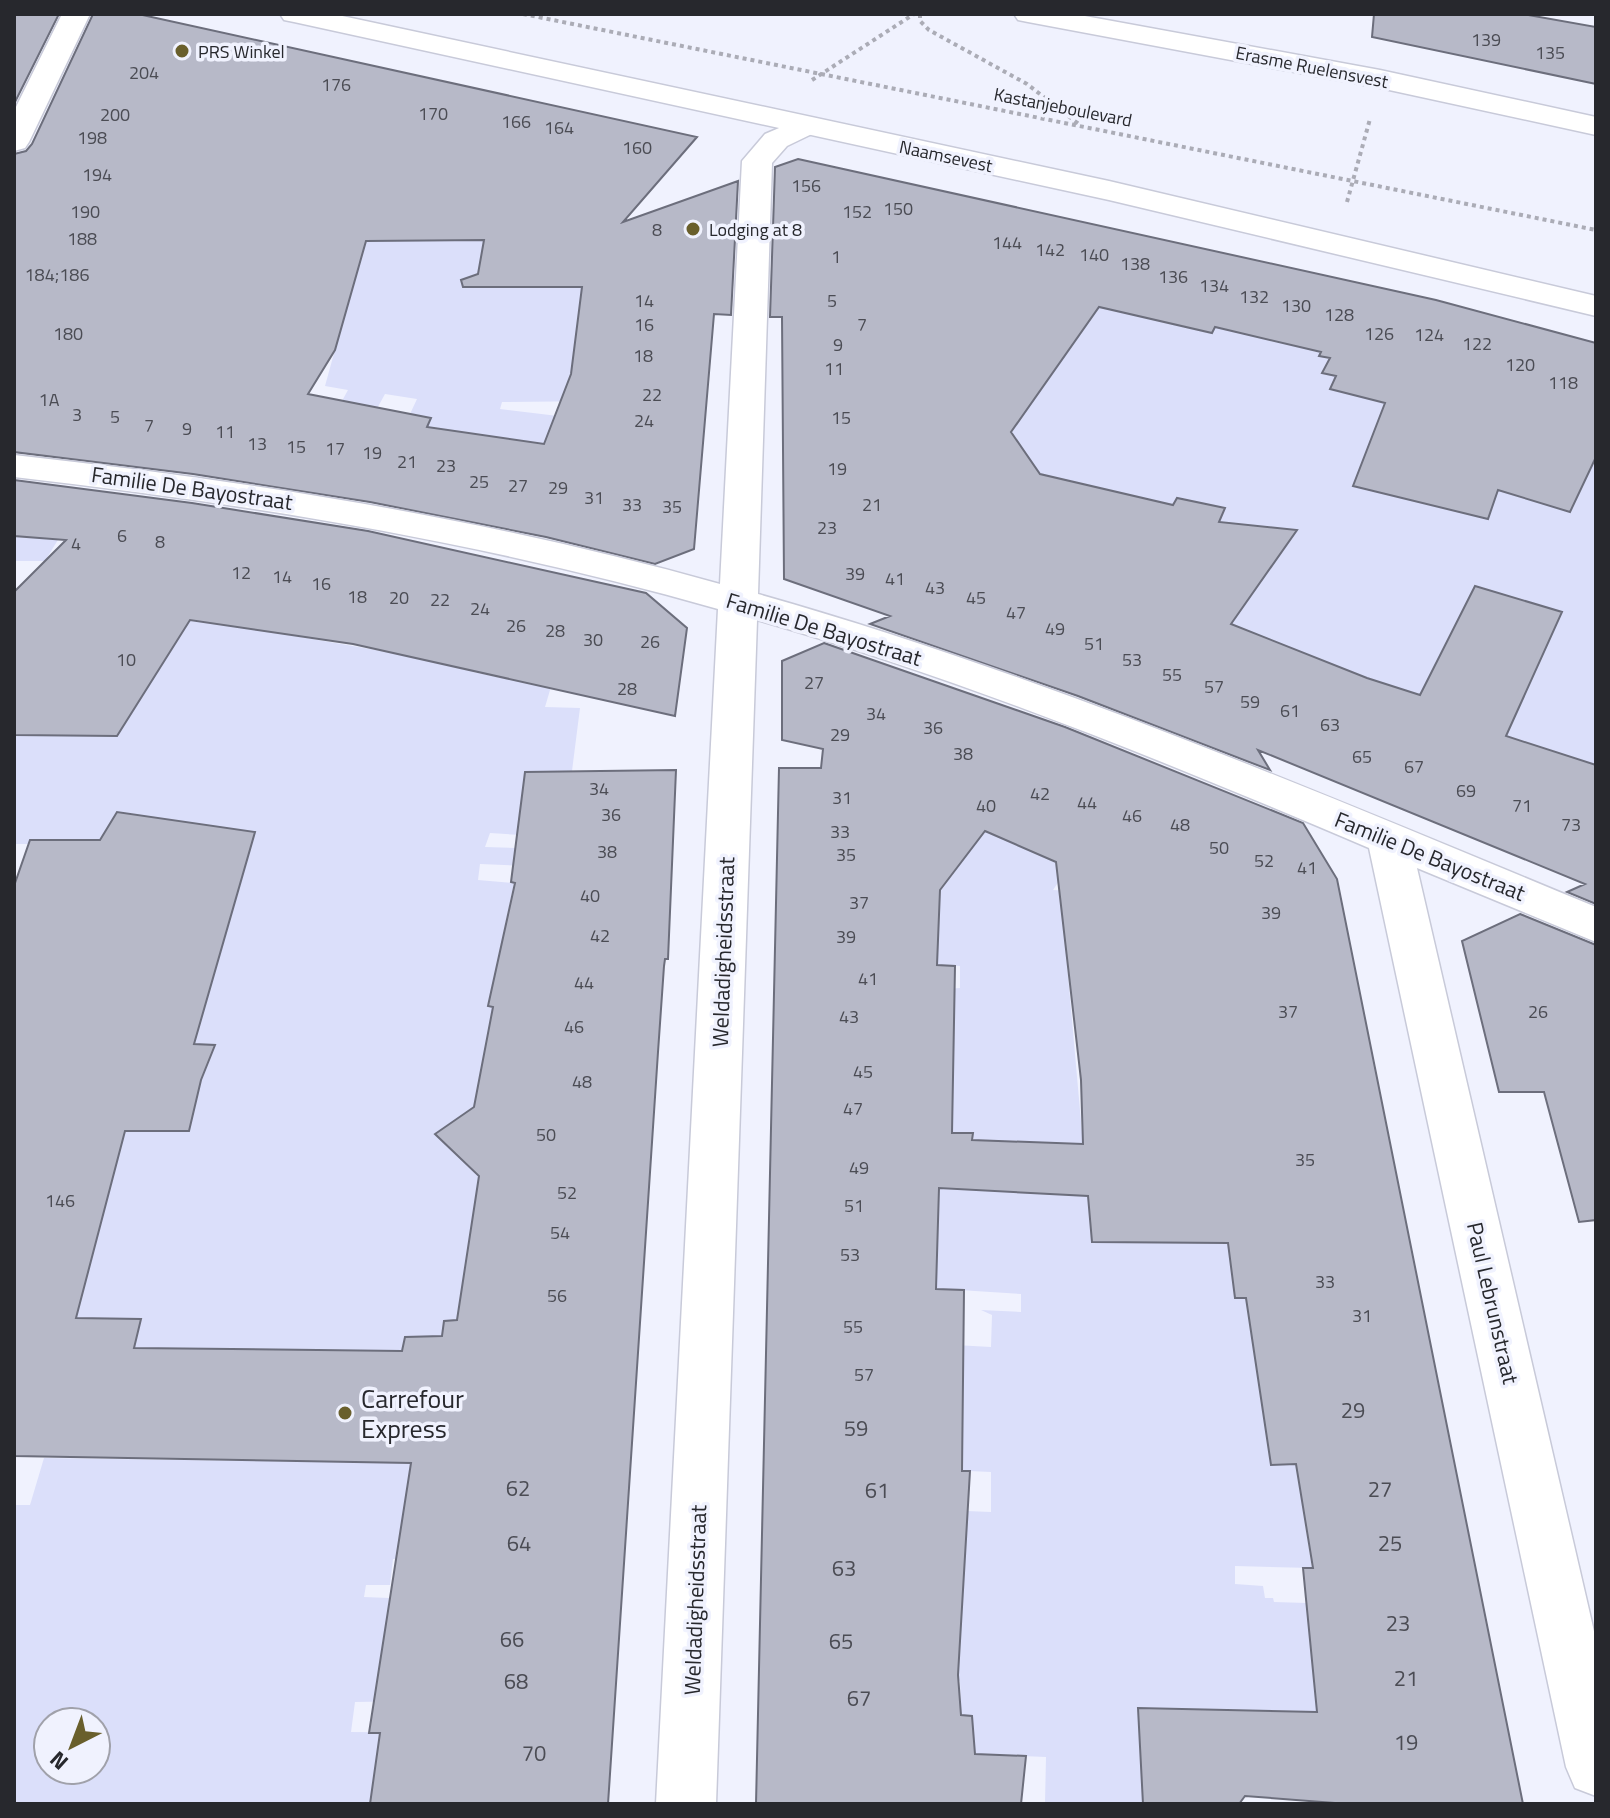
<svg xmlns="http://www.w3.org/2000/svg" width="1610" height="1818" viewBox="0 0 1610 1818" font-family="'Titillium Web',sans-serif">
<rect width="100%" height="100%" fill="#f0f2fe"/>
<!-- green -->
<path fill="#dbdffa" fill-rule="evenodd" d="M211,67L582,287L601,401L502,402L500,409L608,422L565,448L423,434L410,414L417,399L385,394L369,423L332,419L348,390L325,386L344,317Z
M881,261L1135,302L1129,315H1150L1211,333L1217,323L1303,341L1330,358L1322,373L1336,376L1331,388L1596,457V788L1502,733L1406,740L1377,681L1341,669L1289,674L1040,474L1028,456H905Z
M64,530L45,561H14V537L46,538Z
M18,588L51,597L21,735L117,736L195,612L272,632L474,667L473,672L511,680L519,664L553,680L545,707L580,708L572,771L525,772L523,790H541L536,836L490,833L485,847L543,849L594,869L480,864L478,880L514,883L488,1006L493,1007L486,1121H454L442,1129L440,1139L450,1149H482L469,1320L444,1321L442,1336L406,1337L402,1351L68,1347L146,1051L160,840H31L29,844H14V592Z
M1014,830L1075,857L1053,890L1106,893L1064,930L1083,1144L974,1141L972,1133L942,1132L945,989L960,988V966L917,964L939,924L940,899L923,898L985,831L1006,840Z
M939,1188L1088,1196L1093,1242L1244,1243L1231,1264L1235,1298L1298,1299L1255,1358L1270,1460L1274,1465L1296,1464L1312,1568L1235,1566V1584L1263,1586L1265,1598H1273L1274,1602L1307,1603L1318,1712L1139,1708L1143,1804H1021L1045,1803L1046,1757L975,1754L972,1716L961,1715L960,1681L955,1680L923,1608L962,1611L964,1570H926L893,1508L991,1512V1472L947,1470L937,1344L991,1347L992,1315L981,1310L1021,1312V1294L928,1288L938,1237Z
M44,1458L411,1463L412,1559H393L390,1585H366L364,1597L389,1598L387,1617L410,1618L415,1701L355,1702L351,1732L460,1733L370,1804H14V1505H30ZM48,1722H96V1770H48Z"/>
<!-- building -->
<path fill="#b7b9c8" stroke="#6c6e7c" stroke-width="2" fill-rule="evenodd" d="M14,14H59L14,104Z
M93,14H138L697,137L623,222L738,181L731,315L714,314L694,549L655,564L546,537L370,502L193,474L14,452V154L26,151L32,144ZM484,240L478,274L461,280L463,287H582L571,374L544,444L427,427L431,418L308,394L335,350L366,241Z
M1374,14H1522L1596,27V84L1372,37Z
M798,159L1436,300L1596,343V457L1570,512L1498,490L1488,519L1353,486L1385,403L1330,389L1336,376L1322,373L1330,358L1319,356L1321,352L1215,327L1212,333L1099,307L1011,432L1040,474L1173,505L1177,498L1225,508L1219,522L1297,530L1231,624L1367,678L1420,695L1475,586L1562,612L1506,736L1596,765V904L1567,892L1585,884L1258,750L1270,770L1078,696L870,624L890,616L784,579L782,317H770L775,167Z
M14,480L192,503L368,531L646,593L687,628L675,716L353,644L190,620L117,736L14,735V592L66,540L14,536Z
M824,643L1065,727L1303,823L1337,879L1523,1804H1348L1245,1796L1239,1804H1143L1138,1708L1317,1712L1303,1568H1313L1296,1464L1271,1465L1246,1298H1235L1228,1243L1092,1242L1088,1196L939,1188L936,1289L964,1290L962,1471H970L958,1675L961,1715L972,1716L975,1754L1026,1756L1021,1804H756L779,768H821L823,749L782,740V661ZM985,831L1056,862L1081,1080L1083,1144L972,1140L973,1133H952L955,966L937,965L940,890Z
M676,770L668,959H665L664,966L658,1052L608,1804H370L380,1733H369L411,1463L14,1456V886L30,840H100L117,812L255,832L194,1044L215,1045L201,1080L189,1131H125L76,1318L141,1319L134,1348L402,1351L405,1337L442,1336L444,1321L457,1320L479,1176L435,1134L474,1107L493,1007L488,1006L515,883L511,882L525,772Z
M1520,914L1596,945V1220L1579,1222L1544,1092H1499L1462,941Z"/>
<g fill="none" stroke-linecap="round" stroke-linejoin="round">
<defs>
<path id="minor" d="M62,14H90L29,142L25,148L14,151V111Z
M805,117L816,120L820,126L816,132L787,146L772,163L758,594C1045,675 1320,793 1596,907V942L1417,868L1596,1640V1796L1575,1788L1566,1767L1369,848C1169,763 966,680 757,620L716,1804H656L718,609C488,543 252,504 14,477V455C252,481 489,519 720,584L742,161L765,134Z"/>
<path id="major" d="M280,14H333L1109,181L1596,296V316L1109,200L294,22L284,20Z
M1014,14H1074L1380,70L1596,117V135L1380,88L1028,22L1018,20Z"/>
</defs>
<!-- minor casing -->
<use href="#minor" stroke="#c8cad9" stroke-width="3"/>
<!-- major casing -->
<use href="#major" stroke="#c8cad9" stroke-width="3"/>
<!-- path -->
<path stroke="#abacb6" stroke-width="4" stroke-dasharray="4 4" stroke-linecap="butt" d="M523,14L1596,230
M920,14V21L929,30L1027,84L1080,125
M938,14H953
M812,80L914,14
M1347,202L1370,119"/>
<!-- minor -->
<use href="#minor" fill="#fff" fill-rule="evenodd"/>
<!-- major -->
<use href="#major" fill="#fff" fill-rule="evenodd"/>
</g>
<!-- markers -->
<g fill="#695f2c" stroke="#f0f2fe" stroke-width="3">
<circle cx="182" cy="51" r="8"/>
<circle cx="693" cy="229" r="8"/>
<circle cx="345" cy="1413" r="8"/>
</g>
<g text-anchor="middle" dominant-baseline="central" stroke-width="7" stroke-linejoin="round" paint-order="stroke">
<!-- number labels -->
<g font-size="18" fill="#4b4c54">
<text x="1486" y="39">139</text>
<text x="1550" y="52">135</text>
<text x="144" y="72">204</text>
<text x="336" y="84">176</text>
<text x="433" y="113">170</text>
<text x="115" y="114">200</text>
<text x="516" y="121">166</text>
<text x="559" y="127">164</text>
<text x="92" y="137">198</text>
<text x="637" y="147">160</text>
<text x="97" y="174">194</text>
<text x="806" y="185">156</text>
<text x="898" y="208">150</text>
<text x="85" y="211">190</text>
<text x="857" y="211">152</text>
<text x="657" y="229">8</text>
<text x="82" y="238">188</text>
<text x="1007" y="242">144</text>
<text x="1050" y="249">142</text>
<text x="1094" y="254">140</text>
<text x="836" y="256">1</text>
<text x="1135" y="263">138</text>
<text x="57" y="274">184;186</text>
<text x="1173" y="276">136</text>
<text x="1214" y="285">134</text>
<text x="1254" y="296">132</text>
<text x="644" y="300">14</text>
<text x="832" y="300">5</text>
<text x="1296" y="305">130</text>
<text x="1339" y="314">128</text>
<text x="644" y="324">16</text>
<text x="862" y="324">7</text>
<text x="68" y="333">180</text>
<text x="1379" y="333">126</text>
<text x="1429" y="334">124</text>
<text x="1477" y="343">122</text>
<text x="838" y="344">9</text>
<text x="643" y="355">18</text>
<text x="1520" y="364">120</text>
<text x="834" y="368">11</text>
<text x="1563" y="382">118</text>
<text x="652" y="394">22</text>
<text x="49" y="399">1A</text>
<text x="77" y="414">3</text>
<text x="115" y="416">5</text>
<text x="841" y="417">15</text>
<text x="644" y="420">24</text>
<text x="149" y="425">7</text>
<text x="187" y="428">9</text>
<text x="225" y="431">11</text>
<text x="257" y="443">13</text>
<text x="296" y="446">15</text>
<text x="335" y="448">17</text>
<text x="372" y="452">19</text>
<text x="407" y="461">21</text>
<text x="446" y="465">23</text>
<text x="837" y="468">19</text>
<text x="479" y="481">25</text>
<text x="518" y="485">27</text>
<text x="558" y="487">29</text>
<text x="594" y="497">31</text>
<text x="632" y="504">33</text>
<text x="872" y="504">21</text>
<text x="672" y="506">35</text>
<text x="827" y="527">23</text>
<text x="122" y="535">6</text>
<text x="160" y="541">8</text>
<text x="76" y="543">4</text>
<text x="241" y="572">12</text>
<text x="855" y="573">39</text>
<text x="282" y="576">14</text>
<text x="895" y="578">41</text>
<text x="321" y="583">16</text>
<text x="935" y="587">43</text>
<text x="357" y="596">18</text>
<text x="399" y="597">20</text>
<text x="976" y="597">45</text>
<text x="440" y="599">22</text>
<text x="480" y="608">24</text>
<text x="1016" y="612">47</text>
<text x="516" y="625">26</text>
<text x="1055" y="628">49</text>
<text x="555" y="630">28</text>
<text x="593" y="639">30</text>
<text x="650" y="641">26</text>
<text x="1094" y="643">51</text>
<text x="126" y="659">10</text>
<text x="1132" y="659">53</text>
<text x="1172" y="674">55</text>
<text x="814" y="682">27</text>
<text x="1214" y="686">57</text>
<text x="627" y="688">28</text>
<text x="1250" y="701">59</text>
<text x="1290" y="710">61</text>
<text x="876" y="713">34</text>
<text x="1330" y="724">63</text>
<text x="933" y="727">36</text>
<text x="840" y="734">29</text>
<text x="963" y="753">38</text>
<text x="1362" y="756">65</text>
<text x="1414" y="766">67</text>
<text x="599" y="788">34</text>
<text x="1466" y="790">69</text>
<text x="1040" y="793">42</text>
<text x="842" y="797">31</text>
<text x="1087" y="802">44</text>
<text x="986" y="805">40</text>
<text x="1522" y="805">71</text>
<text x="611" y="814">36</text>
<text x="1132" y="815">46</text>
<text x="1180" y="824">48</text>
<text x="1571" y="824">73</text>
<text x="840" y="831">33</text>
<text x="1219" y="847">50</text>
<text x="607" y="851">38</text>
<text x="846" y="854">35</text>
<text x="1264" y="860">52</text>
<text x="1307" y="867">41</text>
<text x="590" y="895">40</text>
<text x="859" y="902">37</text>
<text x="1271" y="912">39</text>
<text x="600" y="935">42</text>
<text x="846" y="936">39</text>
<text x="868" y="978">41</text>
<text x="584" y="982">44</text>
<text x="1288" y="1011">37</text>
<text x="1538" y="1011">26</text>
<text x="849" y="1016">43</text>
<text x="574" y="1026">46</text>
<text x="863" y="1071">45</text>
<text x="582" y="1081">48</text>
<text x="853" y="1108">47</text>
<text x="546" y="1134">50</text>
<text x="1305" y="1159">35</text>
<text x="859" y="1167">49</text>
<text x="567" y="1192">52</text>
<text x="60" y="1200">146</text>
<text x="854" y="1205">51</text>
<text x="560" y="1232">54</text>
<text x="850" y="1254">53</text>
<text x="1325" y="1281">33</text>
<text x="557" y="1295">56</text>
<text x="1362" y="1315">31</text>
<text x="853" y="1326">55</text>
<text x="864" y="1374">57</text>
</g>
<!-- far-poi labels -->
<g font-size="18" fill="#27282d" stroke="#f0f2fe" text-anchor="start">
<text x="198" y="51">PRS Winkel</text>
<text x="709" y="229">Lodging at 8</text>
</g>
<!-- far-street labels -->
<g font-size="18" fill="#27282d" stroke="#f0f2fe">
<text transform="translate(1312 67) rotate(11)">Erasme Ruelensvest</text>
<text transform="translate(1063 107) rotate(11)">Kastanjeboulevard</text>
<text transform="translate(946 156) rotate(12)">Naamsevest</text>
</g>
<!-- street labels -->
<g font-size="22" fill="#27282d" stroke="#f0f2fe">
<text transform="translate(192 488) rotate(8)">Familie De Bayostraat</text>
<text transform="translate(824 629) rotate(17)">Familie De Bayostraat</text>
<text transform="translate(1430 856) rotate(22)">Familie De Bayostraat</text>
<text transform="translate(723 952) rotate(-88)">Weldadigheidsstraat</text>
<text transform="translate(1493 1303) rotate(77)">Paul Lebrunstraat</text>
<text transform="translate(695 1600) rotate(-88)">Weldadigheidsstraat</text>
</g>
<!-- near-number labels -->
<g font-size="22" fill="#4b4c54">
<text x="1353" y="1410">29</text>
<text x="856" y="1428">59</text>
<text x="518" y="1488">62</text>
<text x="1380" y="1489">27</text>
<text x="877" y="1490">61</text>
<text x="519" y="1543">64</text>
<text x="1390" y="1543">25</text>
<text x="844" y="1568">63</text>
<text x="1398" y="1623">23</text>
<text x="512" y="1639">66</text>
<text x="841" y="1641">65</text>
<text x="1406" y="1678">21</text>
<text x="516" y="1681">68</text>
<text x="859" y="1698">67</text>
<text x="1406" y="1742">19</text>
<text x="534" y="1753">70</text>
</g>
<!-- near-poi labels -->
<g font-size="26" fill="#27282d" stroke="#f0f2fe" text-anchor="start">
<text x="361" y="1398">Carrefour<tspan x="361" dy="30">Express</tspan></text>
</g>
</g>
<!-- border -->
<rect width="1610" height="1818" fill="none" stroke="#27282d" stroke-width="32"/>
<!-- north arrow -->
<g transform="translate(72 1746) rotate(222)"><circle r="38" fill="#f0f2fe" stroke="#a0a1aa" stroke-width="2"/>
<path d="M0-6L14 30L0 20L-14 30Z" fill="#695f2c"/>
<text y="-12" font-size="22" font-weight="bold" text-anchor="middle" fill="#27282d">N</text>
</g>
</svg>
